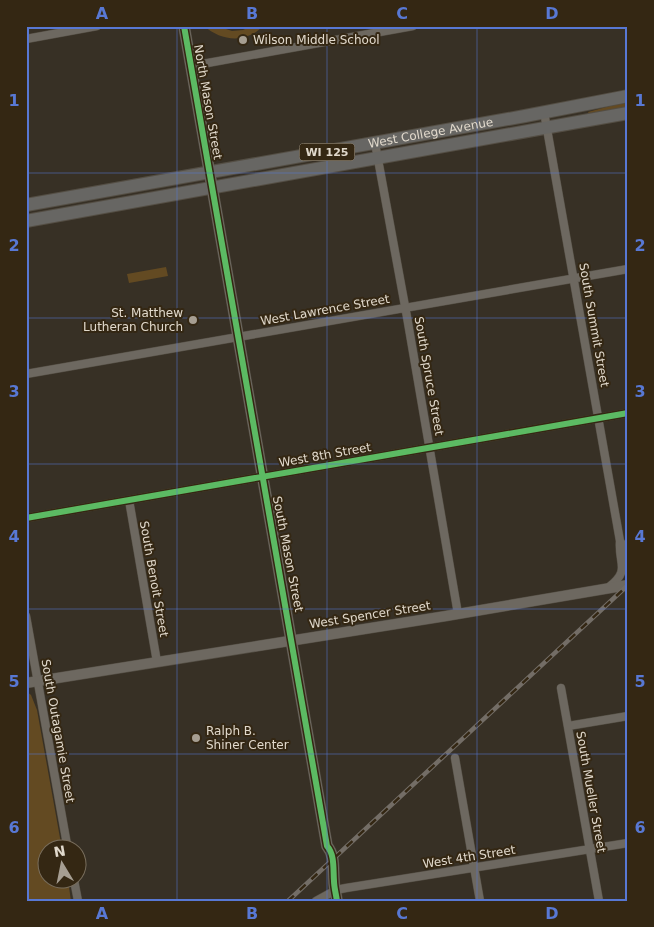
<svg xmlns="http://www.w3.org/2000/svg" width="654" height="927" viewBox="0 0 654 927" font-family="'DejaVu Sans',sans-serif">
<rect width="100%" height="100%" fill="#373025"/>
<!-- green -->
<path fill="#634a22" d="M204,26H217L232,31L243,30L251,26H263C246,44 221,41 204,26Z
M628,101V107L589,114L588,112Z
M166,267L168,276L129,283L127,274Z
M26,691L31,695L37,710L62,849L48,850V880H68L71,901H26Z"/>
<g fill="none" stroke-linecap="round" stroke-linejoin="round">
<defs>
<path id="minor" d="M26,39L97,26
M191,66L413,26
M544,112L620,541C618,564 631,570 609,587
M375,143L407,317L458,614
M26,374L628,269
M129,500L157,662
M26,518L628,413
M620,541L625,548L628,560
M26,616L68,850
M561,688L599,901
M568,726L628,716
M455,758L480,901
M74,880L78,901
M316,901L336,890L346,888L628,843"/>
<path id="tertiary" d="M26,683L446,616L628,585"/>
<path id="secondary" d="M184,26L327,846C335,855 333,869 334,881C334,887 336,894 337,901"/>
<g id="primary">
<path id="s1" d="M26,205L525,116L628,96"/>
<path d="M26,221L628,113"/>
</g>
</defs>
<!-- minor casing -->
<use href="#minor" stroke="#544e44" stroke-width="9"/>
<!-- tertiary casing -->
<use href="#tertiary" stroke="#544e44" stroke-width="11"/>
<!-- secondary casing -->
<use href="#secondary" stroke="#544e44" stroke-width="12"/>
<!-- primary casing -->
<use href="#primary" stroke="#544e44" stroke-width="14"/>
<!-- minor -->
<use href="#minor" stroke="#6d6860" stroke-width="8"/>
<!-- tertiary -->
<use href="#tertiary" stroke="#6d6860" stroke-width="10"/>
<!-- secondary -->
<use href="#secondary" stroke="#6d6860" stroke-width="11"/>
<!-- primary -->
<use href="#primary" stroke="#676663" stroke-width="12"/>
<defs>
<path id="rail" d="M288,901L628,585"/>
</defs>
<!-- rail casing -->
<use href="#rail" stroke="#736d66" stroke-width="4.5"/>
<!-- rail -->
<use href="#rail" stroke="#342713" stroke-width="2.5" stroke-dasharray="8" stroke-linecap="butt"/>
<defs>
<path id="cycleway" d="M184,26L327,846C335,855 333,869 334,881C334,887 336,894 337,901
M26,518L628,413"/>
</defs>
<!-- cycleway casing -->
<use href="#cycleway" stroke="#342713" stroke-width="9"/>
<!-- cycleway -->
<use href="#cycleway" stroke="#5cba63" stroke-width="6"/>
</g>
<!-- grid -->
<path fill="none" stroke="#5878d4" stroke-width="1" stroke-opacity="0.55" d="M177,26V901M327,26V901M477,26V901M26,173H628M26,318H628M26,464H628M26,609H628M26,754H628"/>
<!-- markers -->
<g fill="#a69e92" stroke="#342713" stroke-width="2">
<circle cx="243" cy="40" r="5"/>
<circle cx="193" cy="320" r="5"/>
<circle cx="196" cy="738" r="5"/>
</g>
<g text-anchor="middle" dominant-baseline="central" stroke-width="4" stroke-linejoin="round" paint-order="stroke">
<!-- shield labels -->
<rect fill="#342713" stroke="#ada494" stroke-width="1" x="299.5" y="143.5" width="55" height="17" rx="4"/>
<g font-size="11" font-weight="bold" fill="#e1d9cc">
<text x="327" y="152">WI 125</text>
</g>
<!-- poi labels -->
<g font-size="12" fill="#e1d9cc" stroke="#342713" text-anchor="start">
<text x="253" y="40">Wilson Middle School</text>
<text x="183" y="313" text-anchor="end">St. Matthew<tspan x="183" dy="14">Lutheran Church</tspan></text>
<text x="206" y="731">Ralph B.<tspan x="206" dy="14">Shiner Center</tspan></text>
</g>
<!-- street labels -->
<g font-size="12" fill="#e1d9cc" stroke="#342713">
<text transform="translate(208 102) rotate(80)">North Mason Street</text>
<text stroke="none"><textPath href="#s1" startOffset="411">West College Avenue</textPath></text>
<text transform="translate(325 310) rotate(-10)">West Lawrence Street</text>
<text transform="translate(594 325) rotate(80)">South Summit Street</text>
<text transform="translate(429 376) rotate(80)">South Spruce Street</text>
<text transform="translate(325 455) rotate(-10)">West 8th Street</text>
<text transform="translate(288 554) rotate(79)">South Mason Street</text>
<text transform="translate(154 579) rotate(80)">South Benoit Street</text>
<text transform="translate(370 615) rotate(-9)">West Spencer Street</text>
<text transform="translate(58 731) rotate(80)">South Outagamie Street</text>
<text transform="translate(591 792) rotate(80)">South Mueller Street</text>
<text transform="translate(469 857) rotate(-9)">West 4th Street</text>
</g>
</g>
<!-- border -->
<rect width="654" height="927" fill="none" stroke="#342713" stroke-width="55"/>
<!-- north arrow -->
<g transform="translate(62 864) rotate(350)"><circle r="24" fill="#342713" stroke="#796e5d"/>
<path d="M0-4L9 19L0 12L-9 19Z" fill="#a69e92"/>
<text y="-8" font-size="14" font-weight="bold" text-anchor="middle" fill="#e1d9cc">N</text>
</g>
<rect x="28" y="28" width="598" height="872" fill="none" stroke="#5878d4" stroke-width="2"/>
<g font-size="16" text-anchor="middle" font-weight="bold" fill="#5878d4">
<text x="102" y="19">A</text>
<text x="252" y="19">B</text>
<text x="402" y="19">C</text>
<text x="552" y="19">D</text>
<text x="14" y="106">1</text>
<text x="640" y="106">1</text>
<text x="14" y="251">2</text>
<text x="640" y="251">2</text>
<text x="14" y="397">3</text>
<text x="640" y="397">3</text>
<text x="14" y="542">4</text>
<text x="640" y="542">4</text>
<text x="14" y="687">5</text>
<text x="640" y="687">5</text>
<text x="14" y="833">6</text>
<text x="640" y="833">6</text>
<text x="102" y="919">A</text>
<text x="252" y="919">B</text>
<text x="402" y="919">C</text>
<text x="552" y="919">D</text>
</g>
</svg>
